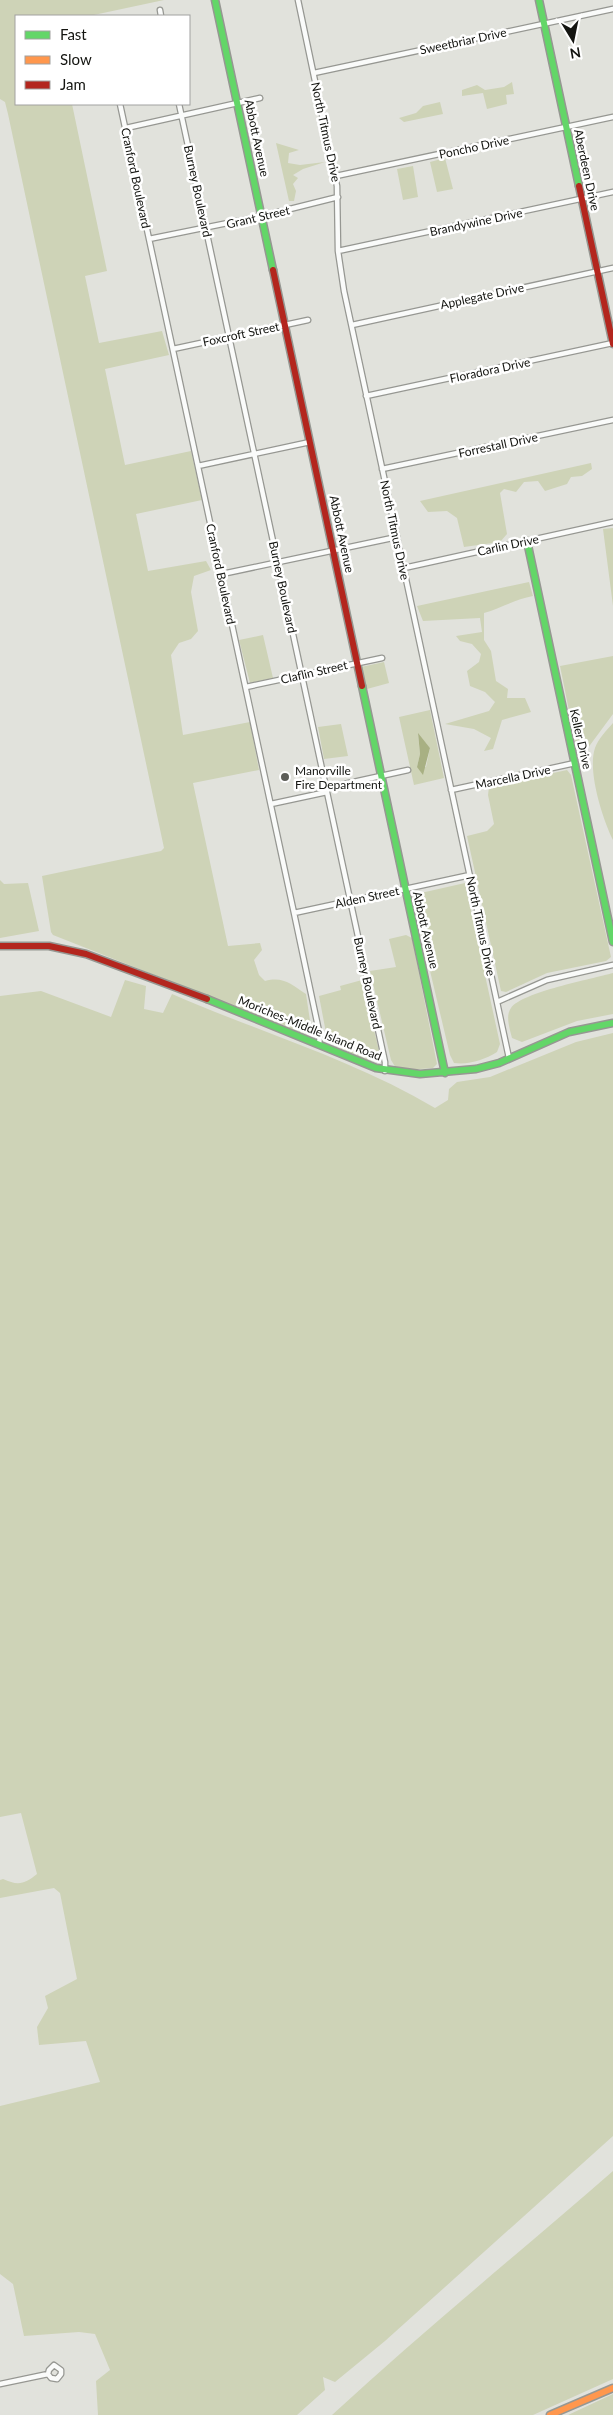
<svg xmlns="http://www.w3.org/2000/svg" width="613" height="2415" viewBox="0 0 613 2415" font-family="Lato,sans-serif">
<rect width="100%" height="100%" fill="#e1e2dc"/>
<!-- green -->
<path fill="#ced3b7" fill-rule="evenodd" d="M0,0H164L89,16H16V104H72L107,271L85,276L99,343L162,331L169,355L105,369L125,465L191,451L202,500L136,514L148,571L206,561L211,570L194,576L191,592L198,631L191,639L179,643L171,655L183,735L250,722L259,770L193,783L228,946L260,943L262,950L254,960L259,975L265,981C283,976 291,984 306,994L312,1034L307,1035L53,935L51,932L42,876L161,851L164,848L8,114L5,102L0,99Z
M512,82L514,94L506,95L507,104L487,109L483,93L462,96V90L477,85L485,90L504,87Z
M440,102L443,114L404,122L399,118L416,113L423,106Z
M276,143L299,150L289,153L288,163L300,165L325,162L303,169L293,175L298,178L293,184L296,191L294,201H289Z
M445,158L453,189L437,192L430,162Z
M413,166L418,197L403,200L397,169Z
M591,463L592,469L582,476L571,477L567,484L545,491L538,481L524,482L516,492L504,489L500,493L507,534L500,542L464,547L457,518L447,511L428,512L420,501Z
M613,528V606L603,529Z
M529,582L533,596C516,599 501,608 484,613V640L491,651L496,681L508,689L507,698H525L531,712L502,720L493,749L484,751L491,738L474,729L445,724L489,711L495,702L485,692L470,686L467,671L479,662L481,654L472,644L460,641L456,636L482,632L480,618L423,621L417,606Z
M263,635L273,678L250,683L239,640Z
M613,656V714L579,760L560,666Z
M384,662L389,683L367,689L361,667Z
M430,710L444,778L414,785L399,717ZM418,734L430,748L426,767H417L420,754Z
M613,723V840C603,820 587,771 595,748C598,739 607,730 613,723Z
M341,724L348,756L324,759L318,727Z
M567,770L571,775L611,957L606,961L547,973L506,992L501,991L467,836L487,831L494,824L488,795L489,787Z
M0,880L4,884L28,883L39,931L0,938Z
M465,883L500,1044L497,1052C484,1060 469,1065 454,1063L450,1055L412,895Z
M406,935L412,938L437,1064L433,1068L406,1070L396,1068L391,1060L370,971L396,967L389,939Z
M613,973V1014L577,1021L522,1042L512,1038C510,1029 505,1016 511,1008C522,992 592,979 613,973Z
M125,980L146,986L144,1009L163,1013L172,994C259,1032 352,1059 435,1108L448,1100L449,1089L457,1082L490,1077L576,1042L613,1033V2136L385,2341L335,2382L323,2377L325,2390L297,2415H98L96,2381L110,2370L95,2334L79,2332L24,2336L13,2284L0,2274V2106L100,2082L86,2041L39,2045L37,2027L48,2008L45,1996L77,1979L60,1893L54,1888L0,1898V1880L3,1879C18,1886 25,1884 37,1874L21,1813L0,1817V996L41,991L111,1017Z
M362,980L380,1055L374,1060L368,1061L332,1044L327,1038L319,996L341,990L340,986Z
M613,2171V2379L533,2415H332C423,2331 519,2253 613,2171Z
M613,2394V2415H568Z"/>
<!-- water -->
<path fill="#a8b083" d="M418,733L430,748L423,775L417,767L420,754Z"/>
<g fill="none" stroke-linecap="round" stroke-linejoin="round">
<defs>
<path id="street" d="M298,0L337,186L338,251L344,291L509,1058
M160,10L161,16
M314,73L613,9
M120,104L294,913L320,1036L319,1044
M179,104L385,1062V1071
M126,128L260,98
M336,176L613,117
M149,239L262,216L338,197
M338,251L613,192
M352,325L613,268
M173,349L308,320
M366,396L613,343
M198,466L310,442
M382,469L613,420
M404,568L613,522
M222,574L397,537
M246,687L382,658
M326,788L408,770
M451,790L575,763
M271,804L327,792
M294,913L470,875
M497,1002L547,980L613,965
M0,2384L48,2374L51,2378L57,2379L61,2374V2370L54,2365L49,2370L48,2374"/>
<path id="fast" d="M215,0L273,270
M539,0L579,186
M527,541L613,942
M362,686L445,1073
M207,999L376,1068L420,1074L476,1069L499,1063L569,1032L613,1023"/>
<path id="slow" d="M550,2415L613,2388"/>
<path id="jam" d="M579,186L613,344
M273,270L362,686
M0,946H49L86,954L207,999"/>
</defs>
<!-- street casing -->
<use href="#street" stroke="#969792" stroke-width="7"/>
<!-- fast casing -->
<use href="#fast" stroke="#969792" stroke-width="9"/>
<!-- slow casing -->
<use href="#slow" stroke="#969792" stroke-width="9"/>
<!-- jam casing -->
<use href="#jam" stroke="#969792" stroke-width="9"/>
<!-- street -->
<use href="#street" stroke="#fafbfa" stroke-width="4.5"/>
<!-- fast -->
<use href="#fast" stroke="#63d668" stroke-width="6"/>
<!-- slow -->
<use href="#slow" stroke="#ff974d" stroke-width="6"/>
<!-- jam -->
<use href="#jam" stroke="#b3261e" stroke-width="6"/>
</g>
<!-- markers -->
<circle fill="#5c5d58" stroke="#fff" stroke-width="2" cx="285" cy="777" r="5"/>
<g text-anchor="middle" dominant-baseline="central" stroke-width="5" stroke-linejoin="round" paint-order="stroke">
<!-- street labels -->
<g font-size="12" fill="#141511" stroke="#fff">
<text transform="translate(463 41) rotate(-12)">Sweetbriar Drive</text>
<text transform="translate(326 132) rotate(78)">North Titmus Drive</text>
<text transform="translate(257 138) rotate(78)">Abbott Avenue</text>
<text transform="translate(474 147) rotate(-12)">Poncho Drive</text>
<text transform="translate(587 170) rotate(78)">Aberdeen Drive</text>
<text transform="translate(136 178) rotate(78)">Cranford Boulevard</text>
<text transform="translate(198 191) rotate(78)">Burney Boulevard</text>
<text transform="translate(258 217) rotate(-13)">Grant Street</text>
<text transform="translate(476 222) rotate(-12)">Brandywine Drive</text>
<text transform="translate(482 296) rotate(-12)">Applegate Drive</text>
<text transform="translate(241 334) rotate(-12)">Foxcroft Street</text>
<text transform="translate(490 370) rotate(-12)">Floradora Drive</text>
<text transform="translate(498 445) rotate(-12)">Forrestall Drive</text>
<text transform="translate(395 530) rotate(78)">North Titmus Drive</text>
<text transform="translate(342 534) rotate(78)">Abbott Avenue</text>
<text transform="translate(508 545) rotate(-12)">Carlin Drive</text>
<text transform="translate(221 574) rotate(78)">Cranford Boulevard</text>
<text transform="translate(283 587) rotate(78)">Burney Boulevard</text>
<text transform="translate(314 672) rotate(-13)">Claflin Street</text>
<text transform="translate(581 739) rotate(77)">Keller Drive</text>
<text transform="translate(513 777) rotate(-12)">Marcella Drive</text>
<text transform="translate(367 897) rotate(-12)">Alden Street</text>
<text transform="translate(481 926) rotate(78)">North Titmus Drive</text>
<text transform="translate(426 930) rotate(77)">Abbott Avenue</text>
<text transform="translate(368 983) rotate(78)">Burney Boulevard</text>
<text transform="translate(310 1028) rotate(22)">Moriches-Middle Island Road</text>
</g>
<!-- poi labels -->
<g font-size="12" fill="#141511" stroke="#fff" text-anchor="start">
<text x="295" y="770">Manorville<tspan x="295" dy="14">Fire Department</tspan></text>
</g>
</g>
<!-- legend -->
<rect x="15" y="15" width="175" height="90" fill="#ffffff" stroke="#a1a1a0"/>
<rect x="25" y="31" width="25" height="8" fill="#63d668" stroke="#a1a1a0"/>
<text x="60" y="40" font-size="15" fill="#141511">Fast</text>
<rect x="25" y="56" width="25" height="8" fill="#ff974d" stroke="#a1a1a0"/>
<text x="60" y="65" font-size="15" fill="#141511">Slow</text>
<rect x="25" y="81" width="25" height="8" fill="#b3261e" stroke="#a1a1a0"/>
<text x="60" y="90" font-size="15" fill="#141511">Jam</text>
<!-- north arrow -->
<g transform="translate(573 40) rotate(170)" stroke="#ffffff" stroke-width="4" paint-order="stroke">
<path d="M0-4L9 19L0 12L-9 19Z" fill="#141511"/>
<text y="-8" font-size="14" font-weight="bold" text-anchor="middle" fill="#141511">N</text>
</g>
</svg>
